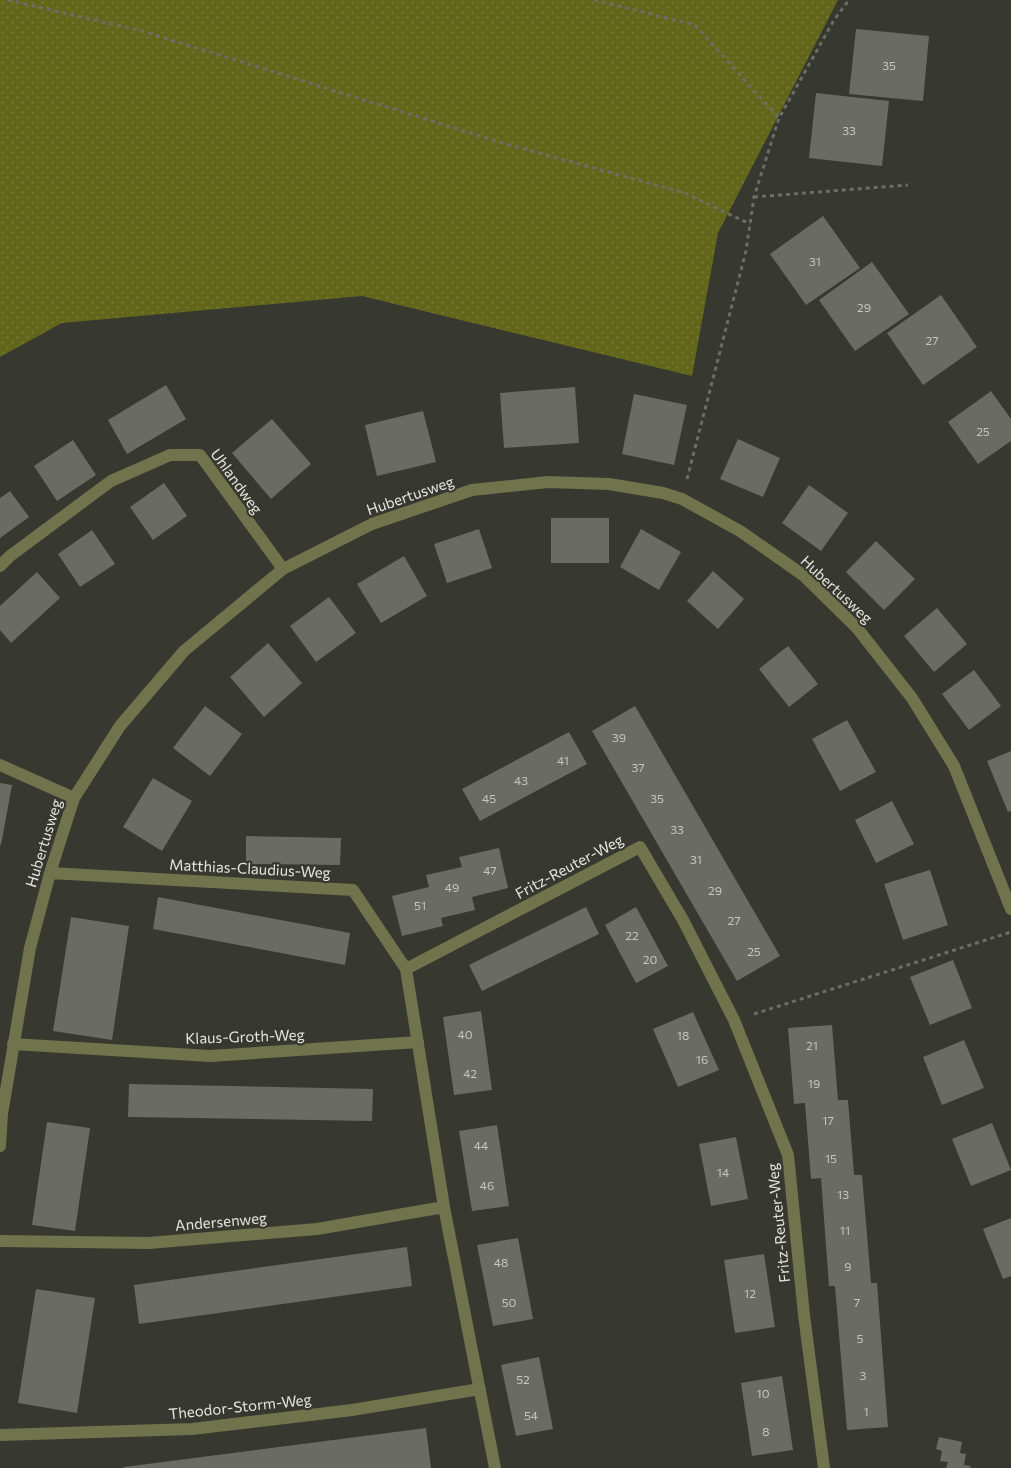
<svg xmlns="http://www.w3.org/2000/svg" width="1011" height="1468" viewBox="0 0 1011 1468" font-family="Commissioner,sans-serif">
<defs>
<pattern id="grass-dots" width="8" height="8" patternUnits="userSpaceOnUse" patternTransform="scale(1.25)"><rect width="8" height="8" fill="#62661a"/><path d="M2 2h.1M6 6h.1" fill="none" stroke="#787c3b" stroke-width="1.8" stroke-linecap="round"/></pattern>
</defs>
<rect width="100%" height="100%" fill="#37382f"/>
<!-- grass -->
<path fill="url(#grass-dots)" d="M0,0H838L718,233L692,376L362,296L62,323L0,357Z"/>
<!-- building -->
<path fill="#6a6b62" d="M856,29L929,36L923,101L849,94Z
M816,93L889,101L882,166L809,158Z
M823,216L860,268L806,305L770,254Z
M872,262L909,314L855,351L819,300Z
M941,295L977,347L923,385L887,333Z
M166,385L186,419L127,454L108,420Z
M575,387L579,443L504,448L500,393Z
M991,391L1011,419V441L978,464L948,422Z
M634,394L687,405L674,465L622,454Z
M423,411L436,462L377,476L365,425Z
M272,419L311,464L271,499L232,453Z
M738,439L780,458L763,497L720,479Z
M73,440L96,475L57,501L34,466Z
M164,483L187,516L153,540L130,507Z
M809,485L848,513L821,551L782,523Z
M10,491L29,517L0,538V498Z
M551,518H609V563H551Z
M479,529L492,568L447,583L434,544Z
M641,529L681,552L659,590L620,567Z
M92,530L115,564L80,587L58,554Z
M876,541L915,579L884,610L846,572Z
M404,556L427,596L381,623L357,584Z
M713,571L744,599L718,629L687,601Z
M37,572L60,598L11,643L0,630V606Z
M329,597L356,633L316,662L290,626Z
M937,608L967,644L934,672L904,636Z
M268,643L302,683L264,717L230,677Z
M788,646L818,684L789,707L759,669Z
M974,670L1001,706L969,730L942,694Z
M205,706L242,734L210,776L173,748Z
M635,706L780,956L737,981L592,731Z
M847,720L876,772L840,791L812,739Z
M569,732L587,764L480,821L462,789Z
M1011,751V811L1008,812L987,761Z
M153,778L192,801L162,851L123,827Z
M0,783L12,785L1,845H0Z
M892,801L914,844L876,863L855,820Z
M246,836L341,838L340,865L246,864Z
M499,848L508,888L472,897L475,910L441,918L443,926L402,936L392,896L429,887L426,875L462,867L459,857Z
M930,870L948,925L903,940L884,884Z
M158,897L350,933L345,965L153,929Z
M586,907L599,934L482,991L469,965Z
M636,907L668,966L636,983L605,925Z
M71,917L129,926L112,1040L53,1031Z
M953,960L972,1008L930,1025L910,977Z
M481,1011L492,1090L454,1095L443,1017Z
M693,1012L719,1070L678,1087L653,1029Z
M832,1025L838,1100H848L854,1175H862L871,1283H877L888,1427L847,1430L835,1286H829L821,1178L811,1179L805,1103L794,1104L788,1028Z
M964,1040L984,1088L942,1105L923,1057Z
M129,1084L373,1089L372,1121L128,1117Z
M47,1122L90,1128L75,1231L32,1225Z
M992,1123L1011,1170L971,1186L952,1139Z
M497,1125L509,1206L472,1211L459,1131Z
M736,1137L748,1199L711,1206L699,1144Z
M1011,1218V1276L1003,1279L983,1229Z
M518,1238L533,1319L493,1326L477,1245Z
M407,1247L412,1286L139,1324L134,1285Z
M764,1254L775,1327L735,1333L724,1260Z
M36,1289L95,1298L77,1413L18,1403Z
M539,1357L553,1429L516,1436L501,1365Z
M782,1376L793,1450L752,1456L741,1383Z
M426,1428L431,1468H124V1467Z
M939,1437L962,1442L960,1453L966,1454L964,1465L971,1466L970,1468H946L948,1462L940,1461L942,1451L936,1449Z"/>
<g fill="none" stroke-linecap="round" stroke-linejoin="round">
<!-- path -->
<path stroke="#6c6d65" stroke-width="3" stroke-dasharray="4 4" stroke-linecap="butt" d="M8,0L142,31L506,144L685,193L750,224
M594,0L695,25L779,118
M754,197L908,185
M687,479L746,251L754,197L779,118L834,20L849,0
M754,1014L1011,932"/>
<!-- minor -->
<path stroke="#70734c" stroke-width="12" d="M0,566L10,556L111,481L170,455H200L283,569
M0,765L74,798
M50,873L353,890L406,969
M13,1044L210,1056L418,1042
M0,1146L2,1114L30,948L50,873L74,798L120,726L184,651L283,569L372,524L472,490L548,482L609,484L663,493L682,499L740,531L803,575L857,628L912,698L954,766L1011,909
M0,1241L149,1243L317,1229L444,1207
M0,1435L192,1429L352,1410L480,1389
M495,1468L444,1207L406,969L640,847L683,920L734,1020L788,1155L804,1315L824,1468"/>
</g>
<g text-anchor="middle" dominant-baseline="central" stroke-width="4.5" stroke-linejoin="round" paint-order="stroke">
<!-- number labels -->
<g font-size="12" fill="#c6c6c0">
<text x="889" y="65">35</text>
<text x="849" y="130">33</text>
<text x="815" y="261">31</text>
<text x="864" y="307">29</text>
<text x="932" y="340">27</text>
<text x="983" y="431">25</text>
<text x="619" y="737">39</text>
<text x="563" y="760">41</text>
<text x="638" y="767">37</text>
<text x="521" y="780">43</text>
<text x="489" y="798">45</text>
<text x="657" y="798">35</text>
<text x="677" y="829">33</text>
<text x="696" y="859">31</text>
<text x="490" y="870">47</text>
<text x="452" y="887">49</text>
<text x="715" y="890">29</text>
<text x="420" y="905">51</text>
<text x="734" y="920">27</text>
<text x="632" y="935">22</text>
<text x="754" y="951">25</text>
<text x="650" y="959">20</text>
<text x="465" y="1034">40</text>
<text x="683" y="1035">18</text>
<text x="812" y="1045">21</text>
<text x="702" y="1059">16</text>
<text x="470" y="1073">42</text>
<text x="814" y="1083">19</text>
<text x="828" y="1120">17</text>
<text x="481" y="1145">44</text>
<text x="831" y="1158">15</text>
<text x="723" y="1172">14</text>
<text x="487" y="1185">46</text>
<text x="843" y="1194">13</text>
<text x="845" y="1230">11</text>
<text x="501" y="1262">48</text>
<text x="848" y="1266">9</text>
<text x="750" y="1293">12</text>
<text x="509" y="1302">50</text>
<text x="857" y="1302">7</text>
<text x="860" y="1338">5</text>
<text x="863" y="1375">3</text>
<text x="523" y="1379">52</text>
<text x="763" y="1393">10</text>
<text x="866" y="1411">1</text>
<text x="531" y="1415">54</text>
<text x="766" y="1431">8</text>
</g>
<!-- street labels -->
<g font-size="15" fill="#e4e5df" stroke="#37382f">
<text transform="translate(237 481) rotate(54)">Uhlandweg</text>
<text transform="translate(410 495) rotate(-19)">Hubertusweg</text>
<text transform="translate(837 589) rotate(43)">Hubertusweg</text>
<text transform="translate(43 843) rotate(-73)">Hubertusweg</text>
<text transform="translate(569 866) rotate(-28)">Fritz-Reuter-Weg</text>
<text transform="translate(250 868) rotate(3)">Matthias-Claudius-Weg</text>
<text transform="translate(245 1036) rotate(-2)">Klaus-Groth-Weg</text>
<text transform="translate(221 1221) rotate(-5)">Andersenweg</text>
<text transform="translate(778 1223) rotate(-96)">Fritz-Reuter-Weg</text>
<text transform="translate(240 1406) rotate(-6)">Theodor-Storm-Weg</text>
</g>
</g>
</svg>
